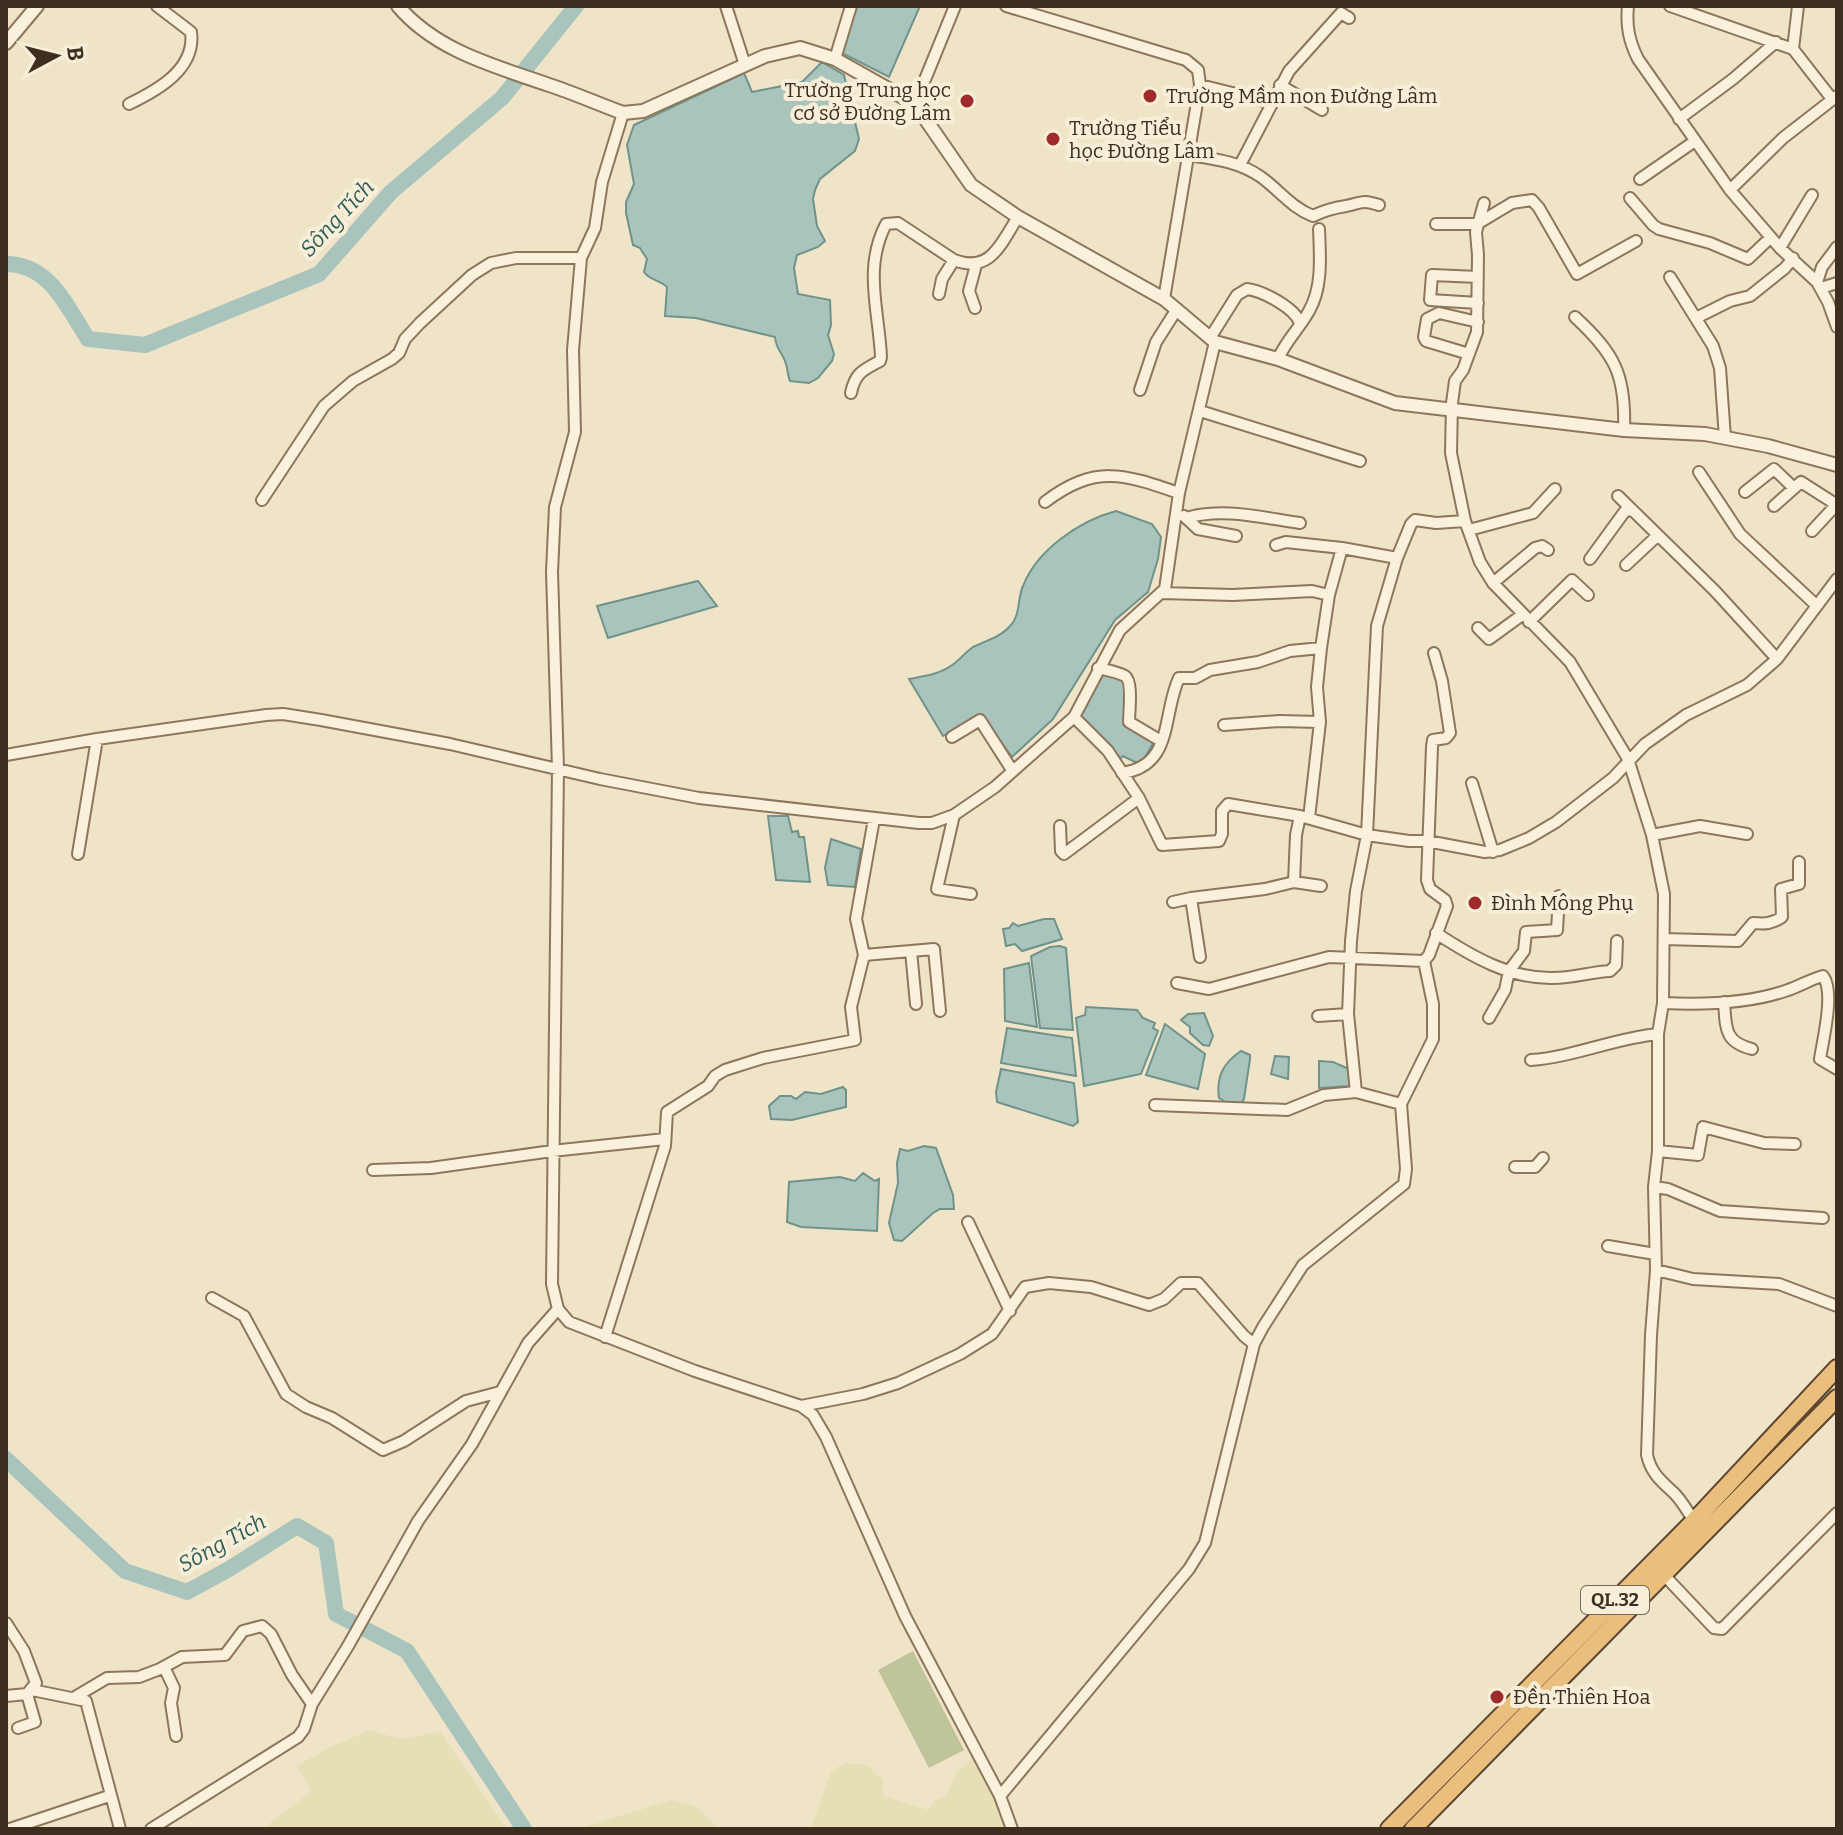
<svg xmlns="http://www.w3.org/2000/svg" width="1843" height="1835" viewBox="0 0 1843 1835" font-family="Bitter,serif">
<rect width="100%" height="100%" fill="#f0e4c8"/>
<!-- farmland -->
<path fill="#e6deb5" d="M370,1730L401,1739L440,1732L507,1829H266L265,1827L311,1791L297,1766L328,1748Z
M972,1758L996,1803L1004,1829H811L831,1771L845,1763L867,1765L883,1780V1796L928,1810L935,1801L946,1796L956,1773Z
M672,1800L699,1808L718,1829H577Z"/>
<!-- cemetery -->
<path fill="#bfc49a" d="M913,1651L964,1750L929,1768L878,1670Z"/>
<!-- water -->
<path fill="#a9c4bc" stroke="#6f938a" stroke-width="2" d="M856,6H920L889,77L840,52Z
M822,62L844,75L859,139L855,151L820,179L815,190L813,199L817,226L825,241L818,247L797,255L794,268L798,294L830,300L831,325L828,335L834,354L832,361L818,378L809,383L790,381C787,374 788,368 785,361C781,351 776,349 775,337L696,318L665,316L667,287C660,280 649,280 644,272L647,259L640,248L633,245L626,213V202L634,184L627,145L634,125L744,73L752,92L802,82Z
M1116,511L1152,524L1161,537L1158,559L1148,592L1115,620L1053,719L1012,757L981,714L943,736L909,679C926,676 941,674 955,663C961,658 966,652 973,647C985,641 1001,637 1010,626C1021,615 1017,599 1023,586C1037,550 1079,521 1116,511Z
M698,581L717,606L608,638L597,606Z
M1100,672L1125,678V725L1155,740L1144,759L1137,763L1123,756L1120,759L1078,715Z
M768,816H788L792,832L798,831L799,837H804L810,882L776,880Z
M831,839L861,849L855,887L828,885L825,868Z
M1044,919H1054L1062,939L1022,951L1015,944L1006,946L1003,929L1009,928L1013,923L1018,926Z
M1060,946L1066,948L1073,1030L1040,1028L1031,956L1050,947Z
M1029,963L1037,1027L1005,1021L1004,969Z
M1086,1007L1137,1010L1143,1018L1155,1023L1153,1028L1158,1031L1141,1074L1084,1086L1076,1018L1085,1015Z
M1204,1013L1213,1036L1209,1046L1203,1045L1190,1033V1027L1181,1020L1188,1014Z
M1165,1024L1205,1054L1198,1089L1146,1075Z
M1007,1028L1072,1038L1076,1076L1001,1063Z
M1241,1051L1250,1055V1059L1244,1099L1241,1104H1229L1219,1098C1216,1077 1223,1063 1241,1051Z
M1275,1056L1289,1057L1288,1079L1271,1074Z
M1319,1061L1333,1062L1349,1069L1351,1086L1319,1088Z
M1001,1069L1074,1083L1078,1122L1073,1126L997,1102L996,1092Z
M843,1087L846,1090V1107L792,1120L771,1119L769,1106L780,1096H791L796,1099L805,1092L821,1094Z
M924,1146L936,1148L953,1195L954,1209H940L933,1213L902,1241L894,1240L889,1223L898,1183L897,1163L900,1149L908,1151Z
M863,1173L875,1181L879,1179L877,1231L801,1227L787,1222L789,1182L840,1177L855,1181Z"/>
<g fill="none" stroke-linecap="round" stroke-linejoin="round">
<!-- river -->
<path stroke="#a9c4bc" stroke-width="16" d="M6,264C50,264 66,306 88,339L145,345L319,274L391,192L502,98L576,6
M6,1459L125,1571L187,1592L229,1569L297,1526L326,1543L336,1614L407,1651L524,1829"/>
<defs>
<path id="minor" d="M726,6L745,65
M1006,6L1186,60L1198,70L1200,85L1164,299
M1628,6C1626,26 1629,41 1638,59L1730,190L1780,248L1817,282L1828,302L1837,327
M1670,6L1793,49
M1798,6L1793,49L1832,99
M835,59L851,6
M1200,85L1272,103
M1280,85L1322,110
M129,104C158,90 196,69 191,32L157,6
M915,104L955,6
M623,113L602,182L595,228L581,258L573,350L575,432L555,507L552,572L558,768L552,1284L558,1309L569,1322L695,1371L801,1406L813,1415L826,1437L905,1616L1000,1796
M1679,119L1733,79L1776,42
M1187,155C1214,159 1238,161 1261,177C1279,190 1292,208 1313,216C1325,210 1333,208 1346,206C1362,203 1361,199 1379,205
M1240,165L1289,71L1341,13L1349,18
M1640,179L1695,141
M1730,190L1783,138L1837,96
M1630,198L1653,225L1659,229L1710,243L1748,259L1770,238
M1484,203L1476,232L1478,255L1477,332L1463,370L1455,381L1452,403L1451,453L1465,521L1480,562L1493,583L1570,662L1628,759L1652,835L1664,894L1663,1003L1658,1034V1151L1654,1187L1656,1270L1651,1335L1647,1455C1651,1473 1661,1481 1674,1493C1682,1501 1688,1512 1694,1521
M1436,224H1477L1512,203L1532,200L1539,208L1577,274L1636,241
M1780,248L1812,195
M1478,277L1432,275L1430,300L1478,303
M1670,277L1713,346L1720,368L1725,438
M1817,282L1822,267L1837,247
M1821,288L1837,283
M939,294L942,279L954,260C991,274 1001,243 1018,217
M975,308L969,291L976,265
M1575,317C1615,354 1626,375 1624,430
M1696,318L1730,301L1750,296L1785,268L1793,258
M1210,338L1237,295L1247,289C1263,291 1295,308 1300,323
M1469,354L1426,341L1424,337L1427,319L1439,313L1478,322
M1278,359C1286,340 1300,328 1309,311C1323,287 1320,255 1319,229
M1140,390L1156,342L1177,309
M851,393C855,373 863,370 880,361L881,357C879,311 863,268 886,224L898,223L954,260
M1200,411L1360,461
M1699,472L1740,534L1816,605
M1745,492L1774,469L1794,488
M1618,496L1715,591L1777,659
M262,500L324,406L353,381L392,359L399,353L405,339L420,323L472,275L491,263L516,258H581
M1045,502C1095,464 1124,474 1179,493
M1774,506L1801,482L1837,505
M1184,516L1198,529L1236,536
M1186,518C1223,507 1263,518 1300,523
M1469,530L1533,513L1555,489
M1812,531L1836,505
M1276,545L1286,542L1342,548
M1590,559L1625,511L1632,510
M1626,565L1657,536
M1493,583L1535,548L1542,546L1548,550
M1162,593L1233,595L1312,591L1329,595L1321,648L1317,687L1320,722L1309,818
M1329,595L1342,548L1397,558
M1529,622L1572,580L1588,595
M1478,628L1489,639L1522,615
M1098,668C1106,670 1118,672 1125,676C1133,681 1129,712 1129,722L1161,741
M1074,717L1108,751L1139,798L1162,845L1219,841L1222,834V811L1228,804L1300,816L1367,835L1409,841H1427L1485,852L1500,850L1529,838L1556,822L1613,778L1645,744L1686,715L1747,685L1777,659L1837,579
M1224,725L1279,721L1320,722
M952,737L980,720L1012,770
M6,755L97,739
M1122,773C1174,766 1162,714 1179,678H1195L1210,670L1258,662L1290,651L1321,648
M1472,783L1493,852
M954,815L937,889L971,894
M874,819L856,919L864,955L911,951L916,1004
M1060,826L1061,851L1064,854L1139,798
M1652,835L1700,826L1747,834
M78,854L97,739L266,715L283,714L321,720L450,744L600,779L699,798L919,823H932L954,815L995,787L1074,717L1120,630L1165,589L1179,493L1215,342
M1294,882L1321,886
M1173,902L1191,898
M1436,933C1471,956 1510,979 1553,978C1573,978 1591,972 1610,971L1616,965L1617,941
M1664,939L1738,941L1753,923C1765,924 1772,924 1782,917L1781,889L1799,884V862
M911,951L934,949L940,1011
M1200,957L1191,898L1265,889L1294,882L1296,835L1300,816
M1177,983L1209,989L1329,957L1424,961
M1724,1002C1726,1028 1724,1042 1752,1049
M1663,1003C1704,1005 1749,1004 1788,990C1800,986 1811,979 1823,976C1835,992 1823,1039 1820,1059L1837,1069
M1318,1016L1348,1014
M1489,1018L1505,990L1509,971L1524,951L1526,932L1557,930L1559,896
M1531,1060C1574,1057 1615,1038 1658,1034
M1401,1104L1356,1092L1348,1014L1351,941L1356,891L1367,835L1377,626L1397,558L1411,524L1415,520L1436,523L1465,521
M1155,1105L1287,1110L1324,1095L1356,1092
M1658,1151L1698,1155L1703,1127L1764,1143L1795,1144
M1515,1167H1535L1543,1158
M373,1170L431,1168L552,1151L665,1139
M1654,1187L1668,1189L1720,1211L1823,1218
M968,1222L1010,1311
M1608,1246L1655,1254
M1656,1270L1693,1279L1779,1284L1837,1306
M212,1298L244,1316L286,1394L306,1407L332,1418L383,1450L404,1441L466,1401L500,1392
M605,1337L665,1146L667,1112L708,1086L715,1076L725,1070L763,1058L855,1040L851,1007L864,955
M801,1406L863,1394L898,1383L960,1354L992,1334L1025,1287L1049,1283L1091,1287L1149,1305L1164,1299L1181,1283H1198L1244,1336L1254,1344
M1664,1575L1714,1628L1722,1629L1837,1513
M6,1623L24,1651L36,1683L27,1694L6,1696
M164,1667L174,1688L171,1703L176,1736
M32,1690L86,1701L120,1829
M75,1697L107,1678L139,1677L160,1669L182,1657L225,1655L243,1631L262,1626L271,1634L292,1675L312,1704
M18,1728L35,1722L27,1694
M10,1829L109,1796
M151,1829L298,1737L304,1729L312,1704L348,1646L418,1521L472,1444L528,1343L558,1309
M1012,1829L1000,1796L1189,1569L1205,1543L1254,1344L1263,1327L1303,1265L1404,1184L1406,1169L1401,1104L1433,1039V1004L1424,961L1429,955L1447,906L1445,900L1430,889L1427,880L1432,747L1433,740L1446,738L1450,733L1442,681L1434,653"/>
<path id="tertiary" d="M398,6C436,51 495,66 549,85C574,93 598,104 623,113L643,111L765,56L800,48L835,59L915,104L971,185L1018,217L1164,299L1215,342L1278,359L1395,403L1624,430L1705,434L1768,446L1837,465
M6,43L37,6"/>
<path id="trunk" d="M1389,1829L1694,1521L1837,1368
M1413,1829L1837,1398"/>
</defs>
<!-- minor casing -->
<use href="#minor" stroke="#8d765c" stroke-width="14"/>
<!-- tertiary casing -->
<use href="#tertiary" stroke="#8d765c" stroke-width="16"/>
<!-- trunk casing -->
<use href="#trunk" stroke="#5b4430" stroke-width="20"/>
<!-- minor -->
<use href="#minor" stroke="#faf1dc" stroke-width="10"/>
<!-- tertiary -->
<use href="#tertiary" stroke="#faf1dc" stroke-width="12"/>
<!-- trunk -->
<use href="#trunk" stroke="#eabe7c" stroke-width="16"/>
</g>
<!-- markers -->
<g fill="#9e2a2b" stroke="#f7eed8" stroke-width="3">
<circle cx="1150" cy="96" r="8"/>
<circle cx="967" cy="101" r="8"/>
<circle cx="1053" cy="139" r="8"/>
<circle cx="1475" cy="903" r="8"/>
<circle cx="1497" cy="1697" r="8"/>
</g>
<g text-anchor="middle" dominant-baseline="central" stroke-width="8" stroke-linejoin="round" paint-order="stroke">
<!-- shield labels -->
<rect fill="#f7eed8" stroke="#756857" stroke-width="2" x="1581" y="1586" width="68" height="28" rx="6"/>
<g font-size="18" font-weight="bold" fill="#3d2e20">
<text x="1615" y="1600">QL.32</text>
</g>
<!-- poi labels -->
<g font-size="20" fill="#3d2e20" stroke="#f7eed8" text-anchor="start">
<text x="951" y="90" text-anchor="end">Trường Trung học<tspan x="951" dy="23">cơ sở Đường Lâm</tspan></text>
<text x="1166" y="96">Trường Mầm non Đường Lâm</text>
<text x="1069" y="128">Trường Tiểu<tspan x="1069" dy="23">học Đường Lâm</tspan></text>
<text x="1491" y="903">Đình Mông Phụ</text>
<text x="1513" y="1697">Đền Thiên Hoa</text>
</g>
<!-- water labels -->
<g font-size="22" font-style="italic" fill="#2f5d5a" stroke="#f7eed8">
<text transform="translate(337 218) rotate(-47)">Sông Tích</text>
<text transform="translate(222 1543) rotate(-29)">Sông Tích</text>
</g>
</g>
<!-- border -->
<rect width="1843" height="1835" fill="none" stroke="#3d2e20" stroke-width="16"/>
<!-- north arrow -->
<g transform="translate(56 56) rotate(83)" stroke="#f7eed8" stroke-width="6" paint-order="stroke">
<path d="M0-6L14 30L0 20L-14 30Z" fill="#3d2e20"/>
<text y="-12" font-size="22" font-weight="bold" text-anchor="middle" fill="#3d2e20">B</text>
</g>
</svg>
